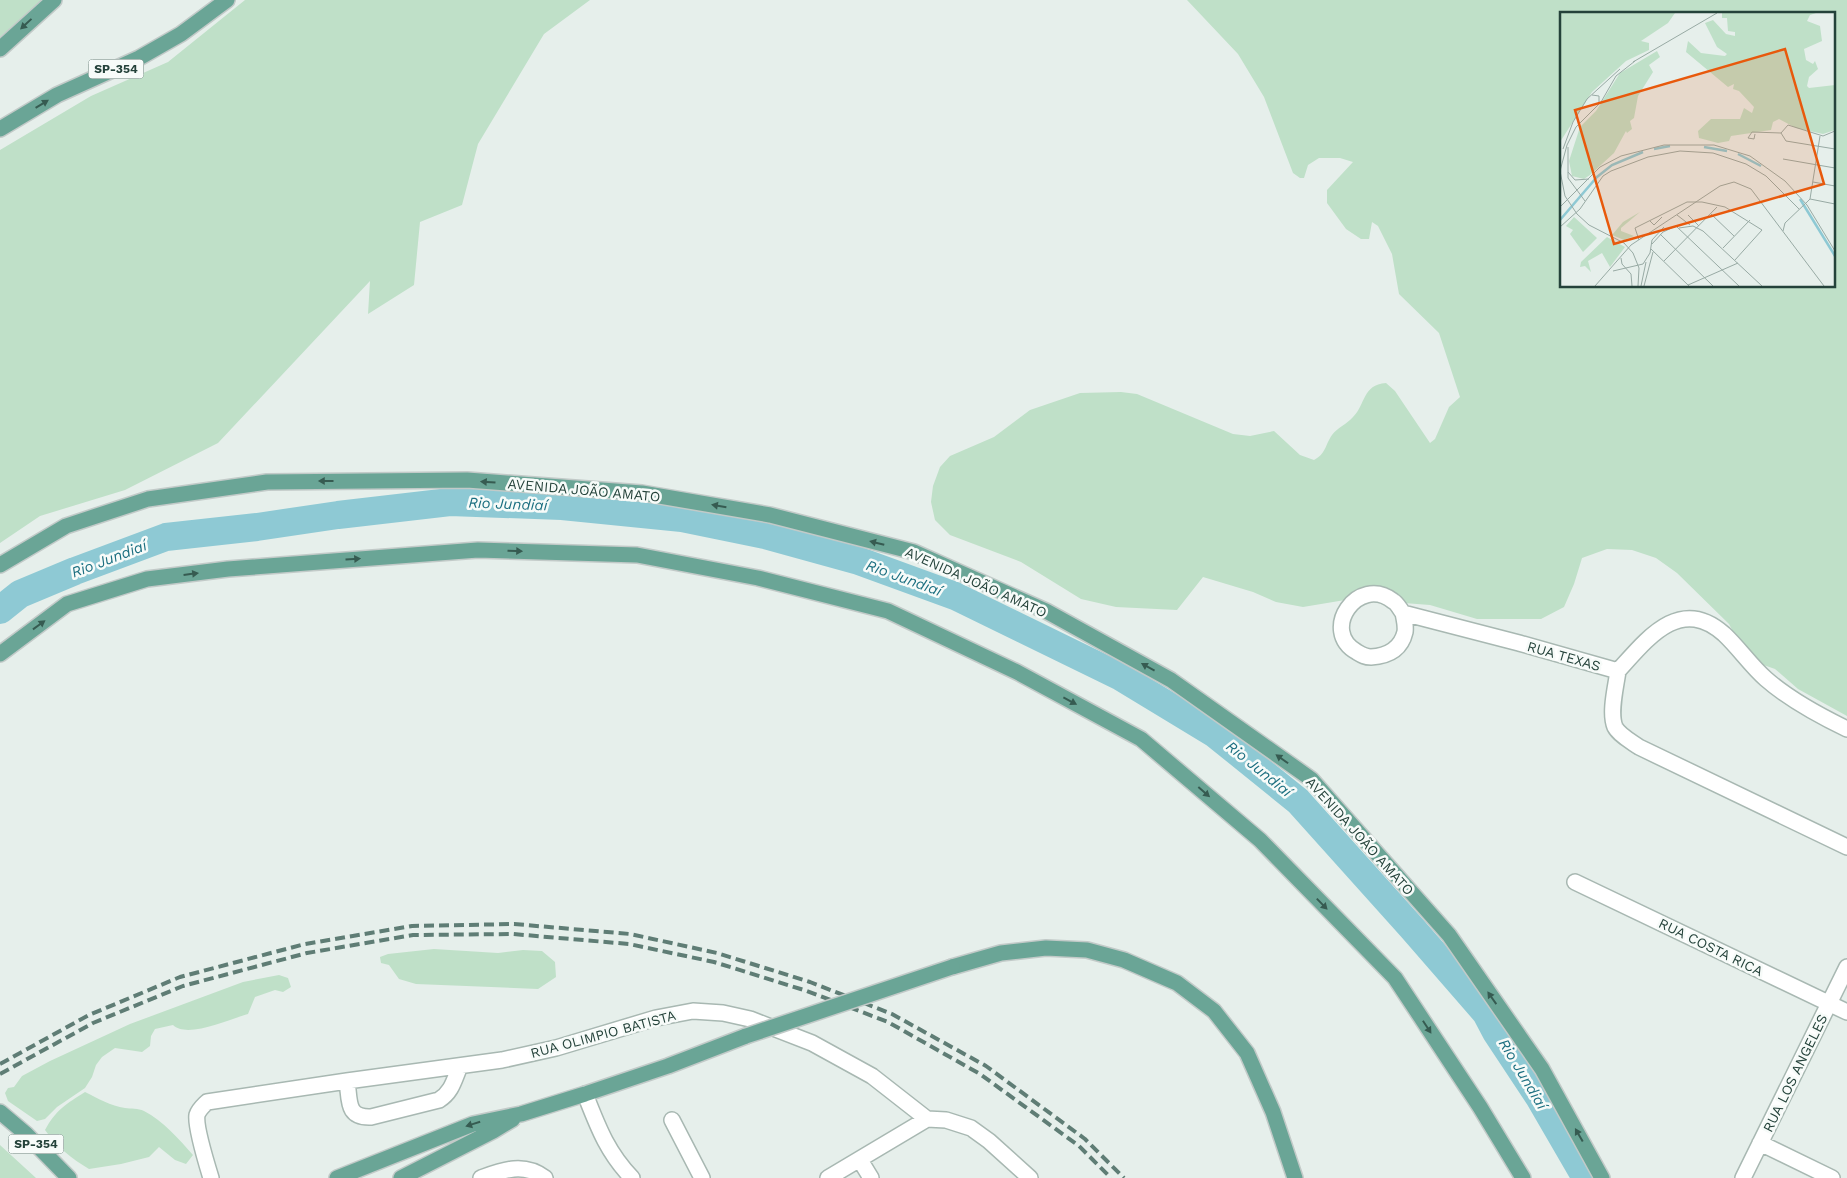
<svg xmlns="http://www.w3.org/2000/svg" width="1847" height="1178" viewBox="0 0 1847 1178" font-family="'Work Sans',sans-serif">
<rect width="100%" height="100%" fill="#e6efeb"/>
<!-- green -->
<path fill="#bfe0c8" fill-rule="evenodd" d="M0,0H42L0,37Z
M245,0H590L544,34L478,144L462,205L420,222L414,285L368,314L370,281L218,443L125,490L40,516L0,543V150L91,96L168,62Z
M1187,0H1847V716L1798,689L1775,669L1752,661L1741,647L1729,624L1677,573L1656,558L1632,550L1607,549L1582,558L1574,584L1564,607L1541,619H1477L1430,605L1351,599L1303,607L1276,602L1253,592L1203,577L1177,610L1116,607L1081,599L1021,562L950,535L935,520L931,502L933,486L940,467L950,456L994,437L1030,410L1080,393L1121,392L1137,394L1233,434L1250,436L1274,431L1300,455L1314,460C1326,454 1325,445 1332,435C1337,428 1347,424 1353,417C1366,404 1362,385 1386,383L1395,391L1430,443L1435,439L1449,407L1460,397L1439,333L1399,294L1392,254L1378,226L1372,222L1369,239H1361L1346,229L1327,203V190L1353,162L1340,158H1319L1308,165L1304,178H1300L1293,173L1264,97L1238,54ZM1561,14H1833V286H1561Z
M434,949L498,953L523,950L542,951L555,962L556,977L538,989L416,984L399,979L389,965L381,963L380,957L388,954Z
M279,975L288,978L291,987L283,992L275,990L255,997L248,1014C230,1019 187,1039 173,1025L155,1029L151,1036L150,1046L142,1052L115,1048L102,1057L96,1065L92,1077L85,1088L57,1107L45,1119L37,1121L8,1101L5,1093L8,1088L14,1087L22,1076L50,1061L130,1024L243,982Z
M85,1092C97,1098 111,1106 125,1108C131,1109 138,1108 144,1111C163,1121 179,1139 193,1155L186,1164L175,1160L159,1147L149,1157L121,1164L89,1169C72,1159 56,1146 45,1130C56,1110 66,1104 85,1092Z
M0,1145L36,1178H0Z"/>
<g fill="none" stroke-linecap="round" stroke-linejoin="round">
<!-- river -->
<path stroke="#8ec9d4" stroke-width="28" d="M0,610L20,594L75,571L166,537L257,527L338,515L450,502L562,506L682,518L765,535L859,561L955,596L1121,677L1215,734L1298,801L1412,928L1486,1013L1496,1032L1539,1097L1586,1178"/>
<defs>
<path id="minor" d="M1403,613C1404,618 1406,626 1405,632C1401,649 1388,656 1371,657C1365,657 1362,655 1357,652C1319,631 1358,574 1393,601C1397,603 1400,609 1403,613L1519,643L1618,671
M1618,671C1616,686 1609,713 1615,727C1619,735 1632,742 1639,747L1847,847
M1618,671C1647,639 1680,595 1724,634C1739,648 1751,666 1766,679C1790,700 1818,715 1847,729
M1575,882L1847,1012
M347,1081C350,1101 346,1118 371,1117L439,1100C452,1092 454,1080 460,1066
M585,1094C598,1127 607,1152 632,1178
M672,1120L702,1178
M1760,1143L1832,1178
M860,1160L871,1178
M211,1178C207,1165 195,1126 197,1115C199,1109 203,1106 207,1102L347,1081L502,1060L556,1048L656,1018L693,1011L723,1013L750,1019L812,1043L872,1076L927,1119L946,1120L971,1128L989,1141L1030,1178
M481,1178C503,1170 524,1162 545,1178
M828,1178L927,1119
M1743,1178L1847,967"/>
<path id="major" d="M0,49L54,0
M0,129L57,95L139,58L181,34L227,0
M0,565L66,526L148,499L267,482L467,480L642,493L770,515L914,552L1046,611L1171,680L1311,779L1449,935L1542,1069L1602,1178
M0,654L67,604L147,579L228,569L478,550L637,555L758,578L888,611L1017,672L1141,739L1260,840L1395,978L1480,1107L1523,1178
M952,967L1001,953L1046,948L1087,950L1124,960L1177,983L1214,1011L1247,1053L1273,1112L1295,1178
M0,1112L26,1134L69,1178
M337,1178L473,1124L521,1114L585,1094L668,1066L746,1036
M401,1178L493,1131L513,1119"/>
</defs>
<!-- minor casing -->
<use href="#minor" stroke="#a8b8b2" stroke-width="18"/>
<!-- major casing -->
<use href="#major" stroke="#c2cac8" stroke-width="18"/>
<!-- minor -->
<use href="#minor" stroke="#fff" stroke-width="15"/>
<!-- major -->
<use href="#major" stroke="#6aa596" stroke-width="15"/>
<!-- rail -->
<path stroke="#5f7d75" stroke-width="4" stroke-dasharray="10 5" stroke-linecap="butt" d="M0,1064L89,1015L180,977L305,944L412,926L514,924L630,934L717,953L810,982L892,1014L986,1066L1085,1139L1124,1178
M0,1074L93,1023L183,986L307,953L413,935L513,934L629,944L714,962L807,991L888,1022L980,1074L1079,1146L1111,1178"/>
<defs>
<path id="major-bridge" d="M746,1036L952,967"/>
</defs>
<!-- major-bridge casing -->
<use href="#major-bridge" stroke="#c2cac8" stroke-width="18" stroke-linecap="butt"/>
<!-- major-bridge -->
<use href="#major-bridge" stroke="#6aa596" stroke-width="15"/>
</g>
<!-- one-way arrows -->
<defs><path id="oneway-solid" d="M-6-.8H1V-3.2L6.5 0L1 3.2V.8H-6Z" transform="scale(1.25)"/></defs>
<g fill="#365b51">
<use href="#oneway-solid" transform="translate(26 24) rotate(137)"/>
<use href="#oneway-solid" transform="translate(42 104) rotate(-31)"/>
<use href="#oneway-solid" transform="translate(326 481) rotate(180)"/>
<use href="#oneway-solid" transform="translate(488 482) rotate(-176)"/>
<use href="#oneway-solid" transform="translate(719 506) rotate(-170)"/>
<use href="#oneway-solid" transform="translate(877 543) rotate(-166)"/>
<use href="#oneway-solid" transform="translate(515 551) rotate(2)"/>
<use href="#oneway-solid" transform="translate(353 559) rotate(-4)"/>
<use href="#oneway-solid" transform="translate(191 574) rotate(-7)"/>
<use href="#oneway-solid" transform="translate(39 625) rotate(-36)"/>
<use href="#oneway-solid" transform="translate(1148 667) rotate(-151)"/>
<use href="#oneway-solid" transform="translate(1070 701) rotate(28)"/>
<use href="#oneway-solid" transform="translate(1282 759) rotate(-145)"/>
<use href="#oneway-solid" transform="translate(1204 792) rotate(41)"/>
<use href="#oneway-solid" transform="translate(1322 904) rotate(46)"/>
<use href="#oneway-solid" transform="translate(1492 998) rotate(-125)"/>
<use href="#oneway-solid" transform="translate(1427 1027) rotate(57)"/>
<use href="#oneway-solid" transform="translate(473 1124) rotate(163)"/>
<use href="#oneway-solid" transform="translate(1579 1135) rotate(-120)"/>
</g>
<g text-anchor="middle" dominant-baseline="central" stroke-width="5" stroke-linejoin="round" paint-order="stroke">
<!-- shield labels -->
<g fill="#f7fbf9" stroke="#637a73" stroke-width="1">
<rect x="88.5" y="59.5" width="55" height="19" rx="4"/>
<rect x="8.5" y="1134.5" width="55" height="19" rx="4"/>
</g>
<g font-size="12" font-weight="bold" fill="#24423a">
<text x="116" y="69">SP-354</text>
<text x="36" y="1144">SP-354</text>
</g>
<!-- street labels -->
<g font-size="14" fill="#24423a" stroke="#f7fbf9">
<text transform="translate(584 490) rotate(5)">AVENIDA JOÃO AMATO</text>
<text transform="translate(976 582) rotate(24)">AVENIDA JOÃO AMATO</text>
<text transform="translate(1564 656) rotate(16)">RUA TEXAS</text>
<text transform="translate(1360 836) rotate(48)">AVENIDA JOÃO AMATO</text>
<text transform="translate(1711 947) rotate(26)">RUA COSTA RICA</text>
<text transform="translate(603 1034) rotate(-15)">RUA OLIMPIO BATISTA</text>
<text transform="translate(1795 1073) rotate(-64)">RUA LOS ANGELES</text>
</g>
<!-- water labels -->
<g font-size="15" font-style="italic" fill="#1c6f80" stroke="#f7fbf9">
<text transform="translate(508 504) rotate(2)">Rio Jundiaí</text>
<text transform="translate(109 559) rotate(-21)">Rio Jundiaí</text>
<text transform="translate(904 578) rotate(20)">Rio Jundiaí</text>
<text transform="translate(1259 769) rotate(39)">Rio Jundiaí</text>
<text transform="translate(1523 1074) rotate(59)">Rio Jundiaí</text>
</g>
</g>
<!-- overview -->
<g transform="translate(1560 12)">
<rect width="275" height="275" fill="#e6efeb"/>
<path d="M0,1H115L108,11L81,29L89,31V38L66,49L32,80L0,130ZM162,1H256L250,3L247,9L260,14L262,29L244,37L246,48L253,52L255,49L258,57L249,65L247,74L249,76L275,73V118L263,122L236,116L219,107L213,110L211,118L171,124L169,129L158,131L139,126L138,119L151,107H180L184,96L192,101L194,95L179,79L173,77L174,72L168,75L126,40L128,29L141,41L165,44L167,42L157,35L145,11L153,8L166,22L175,24V20L168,19L167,6H162ZM97,39L100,45L89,53L93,60L78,84L74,106L70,109L72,117L67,121L66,119L54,141L30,163L24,167L12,164L9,149L20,115L36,99L60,61ZM80,200L61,216V219L74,224L64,228L52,223L63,210ZM14,205L37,226L23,240L10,222L13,218L6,214ZM47,225L65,235L50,255L42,241L28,249L31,260L25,254L20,255L21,250Z" fill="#bfe0c8"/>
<path fill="none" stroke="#8ec9d4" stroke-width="2.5" d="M144,135L167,139M94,137L110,134M178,142L201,154M240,187L275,244M0,208L37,165L52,153L83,140"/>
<path fill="none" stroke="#98aaa4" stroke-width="1" d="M75,49L56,64L41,90L16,115L7,133L0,159L5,184L17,202L29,213L64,231L73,241L79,256L78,274M73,50L157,1M32,83L39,84V92M221,121L228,113L263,124L275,119M221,121L226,129L275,137M195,122L194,127L188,126L192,120L221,121M8,135V166L25,189M3,137L13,110L27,87L60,57M223,147L275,156M8,160L15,168L29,167M253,170L275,174M250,187L275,192M246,191L250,187L260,124M0,195L40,155L61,144L104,133H154L190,144L225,169L247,193L275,239M151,202L174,224M117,203L130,213M128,203L139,214M90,209L94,213L102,205M0,215L20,197L43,164L51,159L88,145L120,139L153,141L186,152L206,164L239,197M119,216L133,214L143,219L202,274M223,219L225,211L246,191M100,222L153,274M79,228L75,216L127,190H142L165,195L202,218L175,248M92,232L103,220L116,214L179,274M163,236L190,208M91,237L129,274M61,246L62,252L71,262L72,274M104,249L157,195M53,259L83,252L90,241L92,228L104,215M128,273L178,251M35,274L71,233L160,174L174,170L191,177L264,274M81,274L86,250M84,274L93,240"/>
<path fill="#e8590c" fill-opacity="0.15" stroke="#e8590c" stroke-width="2.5" d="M225,37L264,172L54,232L15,98Z"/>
<rect width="275" height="275" fill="none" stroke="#24423a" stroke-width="2.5"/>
</g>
</svg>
